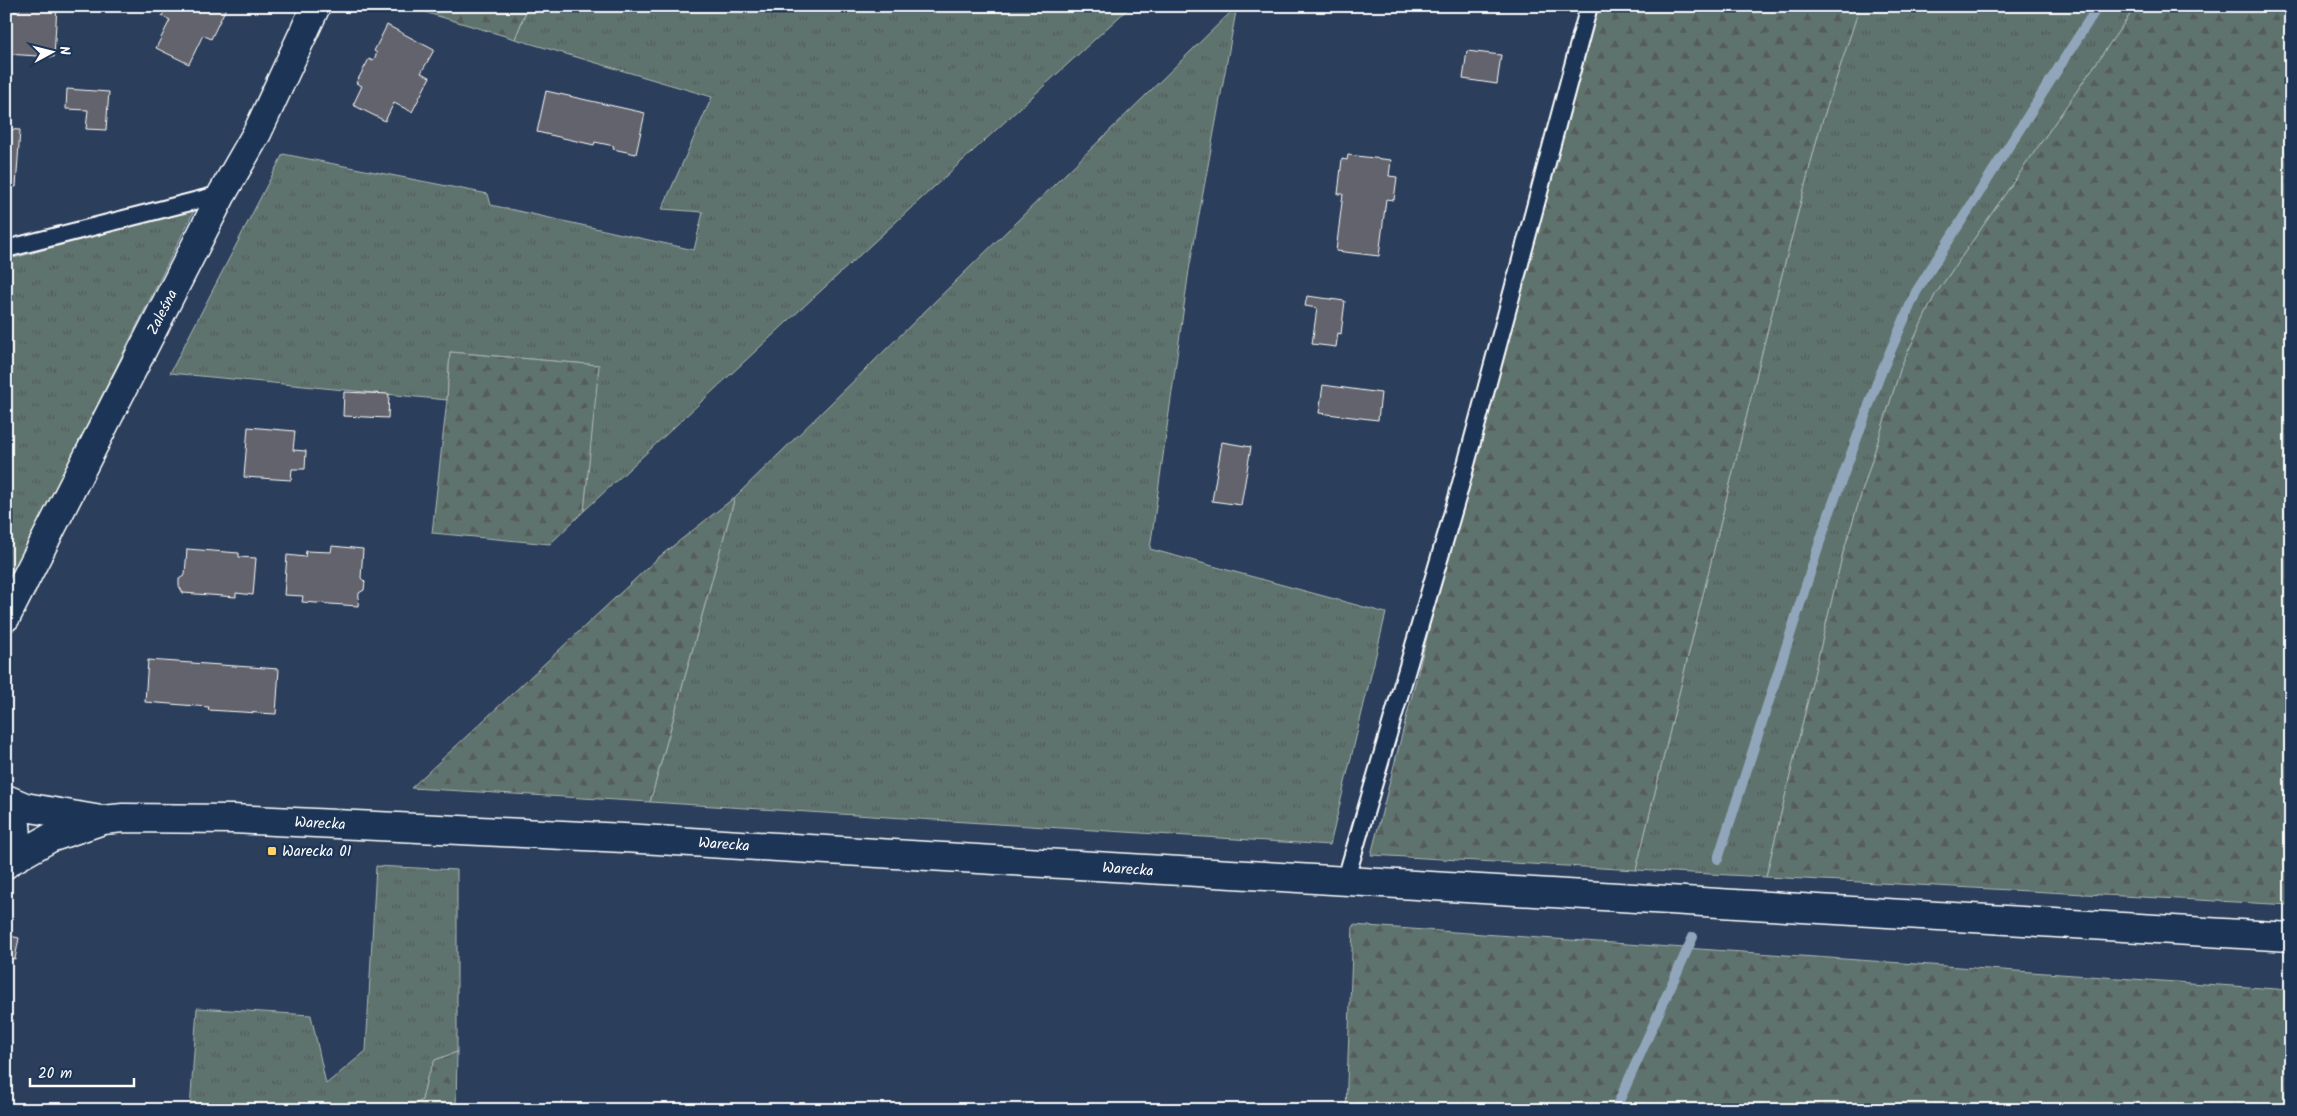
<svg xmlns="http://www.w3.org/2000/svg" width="2297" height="1116" font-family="Kalam,sans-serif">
<defs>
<pattern id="grass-tufts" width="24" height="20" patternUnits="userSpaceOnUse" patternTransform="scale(1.25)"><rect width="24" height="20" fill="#5f736e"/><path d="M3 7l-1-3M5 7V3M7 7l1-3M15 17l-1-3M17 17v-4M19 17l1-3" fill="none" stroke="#545c5a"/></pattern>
<pattern id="forest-firs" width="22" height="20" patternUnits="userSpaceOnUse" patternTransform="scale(1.25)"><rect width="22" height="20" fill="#5f736e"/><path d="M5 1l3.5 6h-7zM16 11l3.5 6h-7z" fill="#545c5a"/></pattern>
</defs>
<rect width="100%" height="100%" fill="#2b3e5b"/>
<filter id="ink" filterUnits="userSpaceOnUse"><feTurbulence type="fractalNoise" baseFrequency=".02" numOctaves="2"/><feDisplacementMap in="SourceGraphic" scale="10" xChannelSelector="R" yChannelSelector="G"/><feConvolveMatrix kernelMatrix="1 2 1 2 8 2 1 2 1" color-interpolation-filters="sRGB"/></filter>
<g filter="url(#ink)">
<!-- grass -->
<path fill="url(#grass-tufts)" stroke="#afb9b6" d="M528 6H1131L788 321 584 511 598 365 450 352 447 400 170 373 283 154 488 194 491 205 694 250 703 212 662 209 712 97 515 39Z
M1237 6 1189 270 1150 549 1386 613 1330 845 650 802 735 497Z
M1860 6H2136L1935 295 1902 364 1843 553 1766 877 1636 870 1764 344 1819 131Z
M195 209 6 588V260Z
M376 866 457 870V1052L435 1060 427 1078 422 1100 409 1109 190 1110 197 1008 311 1015 326 1084 366 1051Z"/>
<!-- forest -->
<path fill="url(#forest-firs)" stroke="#afb9b6" d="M404 6H528L515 39Z
M1599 6H1860L1819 131 1764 344 1636 870 1371 855 1430 625Z
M2136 6H2291V905L1766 877 1843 553 1902 364 1935 295Z
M450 352 599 365 584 511 550 544 432 533 447 400Z
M735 497 650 802 411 788 659 557Z
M1353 925 2291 990V1110H1346Z
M457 1052 456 1110H375L409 1109 422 1100 427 1078 435 1060Z"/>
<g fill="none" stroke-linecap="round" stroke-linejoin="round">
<!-- stream -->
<path stroke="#91a6bb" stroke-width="10" d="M1718 859 1828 517 1880 375 1916 292 2098 6
M1615 1110 1693 937"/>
</g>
<!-- building -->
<path fill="#62646c" stroke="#fff" d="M20 6H57L54 57 6 54V11L19 12Z
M167 6H227L211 39 203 35 189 64 156 48 170 20 162 16Z
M387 25 434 50 421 73 430 77 412 112 394 103 385 121 353 105 362 86 356 83 369 59 373 61 377 53 374 51Z
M1467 51 1501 55 1497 84 1463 79Z
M67 89 109 92 106 130 86 129 88 110 66 109Z
M546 91 645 113 636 154 613 149 614 146 595 142 594 145 537 132Z
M6 129 20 130 16 187 6 186Z
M1348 155 1391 160 1389 176 1397 177 1394 200 1386 199 1379 256 1336 251 1343 194H1338L1342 159 1347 160Z
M1307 296 1345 301 1341 334 1338 333 1336 347 1312 344 1317 308 1305 306Z
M1323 385 1381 393 1378 420 1319 413Z
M344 392 389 394 388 418 343 416Z
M248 427 295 431 293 450 306 451 305 469H292L291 480 244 477Z
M1222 442 1251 447 1241 505 1212 501Z
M332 546 363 549 361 578 365 582 364 590 359 593 358 606 302 602 303 596 284 595 287 555 305 557 306 551 331 552Z
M187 549 239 553V557L256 558 253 595 236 593V597L183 593 179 586V579L185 575Z
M148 660 279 669 276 714 208 710 209 707 145 702Z
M6 935 19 938 15 959 6 957Z"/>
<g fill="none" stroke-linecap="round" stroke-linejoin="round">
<!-- lane casing -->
<g stroke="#fff" stroke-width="20">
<path id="lane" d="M6 249 222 194
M1345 882 1457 498 1589 6"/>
</g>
<!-- street casing -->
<g stroke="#fff" stroke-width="31">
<path id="street" d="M6 617 222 194 257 133 316 6"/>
</g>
<!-- secondary casing -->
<g stroke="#fff" stroke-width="31">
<path id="secondary" d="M6 799 25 807 101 820
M6 799C19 821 21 843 6 864
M8 862 50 838 103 820 123 818 233 819 624 838 2291 937"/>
</g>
<!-- lane -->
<use href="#lane" stroke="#1d3557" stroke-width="16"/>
<!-- street -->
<use href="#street" stroke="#1d3557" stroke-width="28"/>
<!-- secondary -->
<use href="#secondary" stroke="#1d3557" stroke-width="28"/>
</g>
</g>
<!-- markers -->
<rect fill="#ffd166" stroke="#1d3557" stroke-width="2" x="267" y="846" width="10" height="10" rx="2.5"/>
<g text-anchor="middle" stroke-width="4.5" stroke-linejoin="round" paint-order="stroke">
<!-- street labels -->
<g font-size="15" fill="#fff" stroke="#1d3557">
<text transform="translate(162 312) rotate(-63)" y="5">Zaleśna</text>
<text transform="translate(320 823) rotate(3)" y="5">Warecka</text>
<text transform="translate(724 844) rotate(4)" y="5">Warecka</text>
<text transform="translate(1128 869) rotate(4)" y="5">Warecka</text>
</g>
<!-- poi labels -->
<g font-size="15" fill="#fff" stroke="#1d3557" text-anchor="start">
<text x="282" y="856">Warecka 01</text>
</g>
</g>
<!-- margin -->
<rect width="2297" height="1116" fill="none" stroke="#1d3557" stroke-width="25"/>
<rect x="12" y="12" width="2272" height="1091" fill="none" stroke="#fff" stroke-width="2" filter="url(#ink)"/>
<!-- north arrow -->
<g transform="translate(52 52) rotate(83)" stroke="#1d3557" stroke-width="4" paint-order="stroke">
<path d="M0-4L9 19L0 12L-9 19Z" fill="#ffffff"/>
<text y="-8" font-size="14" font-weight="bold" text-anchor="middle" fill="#ffffff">N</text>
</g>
<!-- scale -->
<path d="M30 1078v8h104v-8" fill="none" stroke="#ffffff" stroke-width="2.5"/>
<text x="38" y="1078" font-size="15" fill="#ffffff" stroke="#1d3557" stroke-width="4" paint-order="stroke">20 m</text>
</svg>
